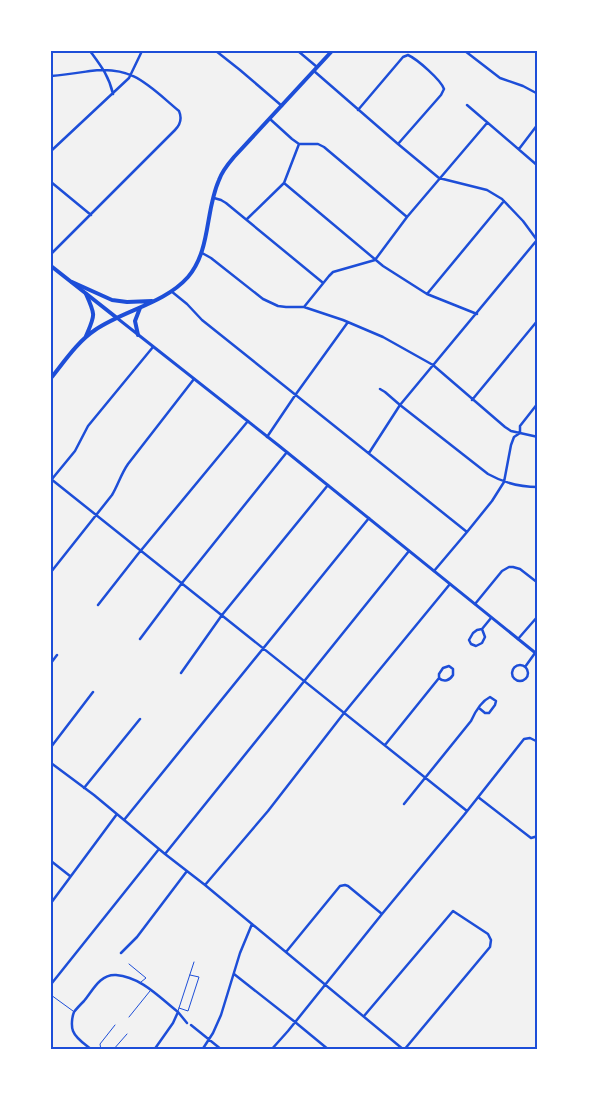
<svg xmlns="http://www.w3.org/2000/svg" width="589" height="1101" font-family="Karla,sans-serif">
<rect width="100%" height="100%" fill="#f2f2f2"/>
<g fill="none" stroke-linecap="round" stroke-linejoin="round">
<!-- service -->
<path stroke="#1d4ed8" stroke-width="1" d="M129 964 146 978 141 982
M51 995 73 1011
M179 1008 188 1011 199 977 190 975
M178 1011 194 962
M129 1017 150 991
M101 1050 100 1044 115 1025
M113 1050 127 1034"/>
<!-- minor -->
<path stroke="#1d4ed8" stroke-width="2.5" d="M90 51C101 66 109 76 113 94
M216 51 240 70 282 106
M298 51 317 67
M465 51 500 78 523 86 538 94
M314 71 398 144 439 178 487 190 502 199 523 221 537 240
M51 76C65 75 77 73 90 71 133 65 149 86 179 111 182 118 180 125 175 130L51 254
M467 105 538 166
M358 110 403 57 408 55C417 59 441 80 444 89L441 95 398 144
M270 119 292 139 299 144
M299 144H318L324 147 407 217
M519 149 538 124
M51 151 129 78 142 51
M51 182 91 215
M284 183 383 266 427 294 477 314
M214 198 221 200 226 203 322 282
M247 219 284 183 299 144
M202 253 211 258 263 299 278 306 286 307H304L343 320 383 337 433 365 505 427 511 431 538 437
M171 291 187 304 202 320 467 532
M427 294 504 201
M304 307 329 276 333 272 375 260 407 217 487 123
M380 389 385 392 400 405 488 474C504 483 520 487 538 487
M472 400 538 320
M267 437 296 394 348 322
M369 453 400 405 537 240
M51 479 467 811
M52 479 75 451 88 426 153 347
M434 571 467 532 492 501 504 482 511 445 514 437 520 433V426L538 403
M51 572 112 495C118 485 121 474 128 464L194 379
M475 604 502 571 509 567H513L520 569 538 583
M98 605 138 554 248 421
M482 629 485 637 482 643 476 646 471 644 469 640 473 633 477 630 482 629 491 618
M140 639 182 583 287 452
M518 639 538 616
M51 663 57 655
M512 673a8 8 0 1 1 16 0a8 8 0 1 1-16 0Z
M525 667 535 653
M181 673 222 615 328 485
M385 745 439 678V674L443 668 449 666 453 669V675C450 680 444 683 439 678
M51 747 93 692
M51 763 94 795 165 854 205 885 404 1050
M84 788 140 719
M478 797 531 838 538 836
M404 804 471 721C475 712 482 701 490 697L496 701 495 705 489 713H485L479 708
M124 820 369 518
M165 854 409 551
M51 861 70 876
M205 885 268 811 344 713 450 584
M51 903 117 814
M286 952 340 886 345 885 348 886 382 914
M121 953 137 937 187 871
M234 974 295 1022 329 1050
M51 982 52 983 159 849
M178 1012 187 1023
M364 1016 453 911 488 934 491 940 490 947 404 1050
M191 1025 222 1050
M92 1050C86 1045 76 1039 73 1031 71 1026 72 1017 74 1012 77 1008 81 1004 84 1001 93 990 100 974 116 975 141 977 159 997 178 1012L173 1023 154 1050
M202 1050 213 1033 221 1015 240 953 252 924
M271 1050 288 1031 382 914 464 815 524 739 530 738 538 742"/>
<!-- tertiary -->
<path stroke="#1d4ed8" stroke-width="3" d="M117 318 278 445 538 655"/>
<!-- secondary -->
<path stroke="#1d4ed8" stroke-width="4" d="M51 266 117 318"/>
<!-- primary -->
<path stroke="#1d4ed8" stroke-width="4" d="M72 282 112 300 127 302 152 301
M138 335 135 321 140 308
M86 336C95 315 96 316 86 294
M51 378C64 362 77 342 95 330 124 310 164 304 188 277 211 250 205 211 219 180 222 171 228 164 234 157L332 51"/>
</g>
<!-- border -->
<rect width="589" height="1101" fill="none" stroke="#ffffff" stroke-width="105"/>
<rect x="52" y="52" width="484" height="996" fill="none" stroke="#1d4ed8" stroke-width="2"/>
</svg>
